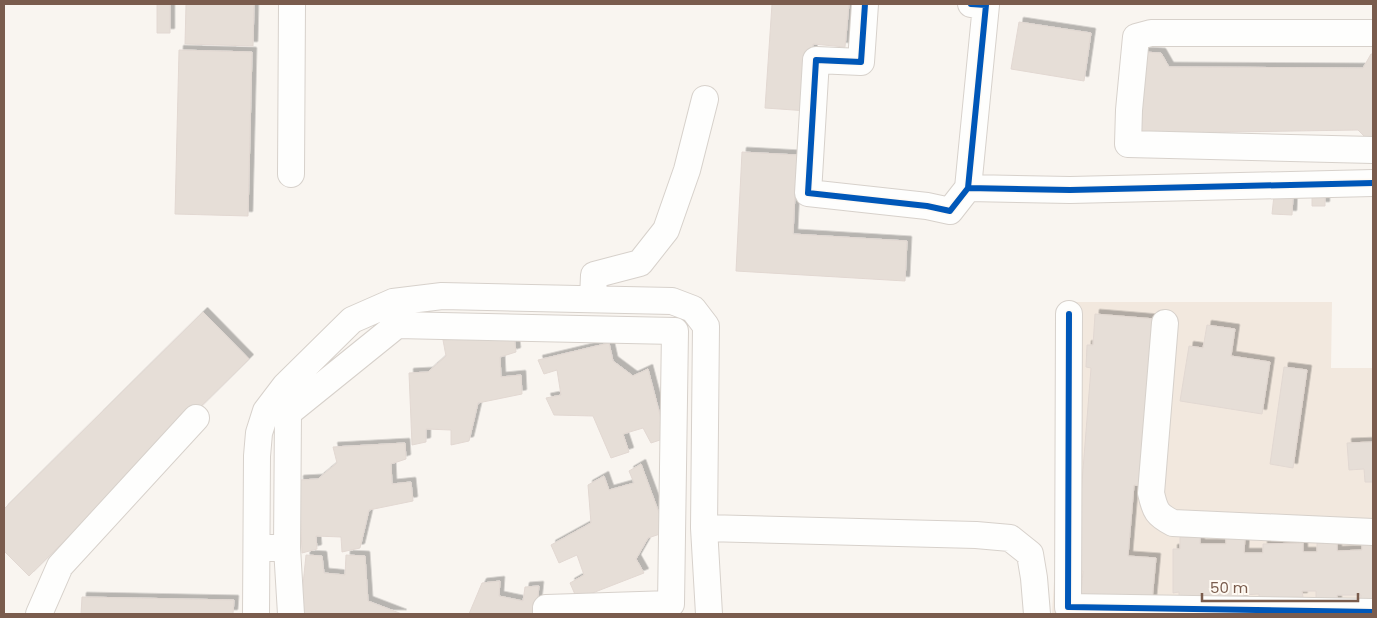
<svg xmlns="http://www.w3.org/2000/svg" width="1377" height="618" font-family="Poppins,sans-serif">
<defs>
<filter id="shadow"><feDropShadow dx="4.5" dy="-4.5" stdDeviation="0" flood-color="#0004"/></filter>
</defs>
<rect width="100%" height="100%" fill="#f9f5f0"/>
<!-- residential -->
<path fill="#f2e8de" d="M1071 302H1332L1331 368H1373V614H1052Z"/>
<!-- building -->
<path fill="#e6ded7" stroke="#e2d8d2" filter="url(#shadow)" d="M157 4H170V33H157Z
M186 4H254L253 46 185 44Z
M772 4H849L845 47 813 44 808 111 765 108Z
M1019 22 1091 33 1084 81 1011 69Z
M179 50 252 52 248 216 175 214Z
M1143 52 1161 53 1169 67 1363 68 1371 54H1373V141H1369L1358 130 1167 133 1140 139Z
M742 152 797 155 793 234 907 241 905 281 736 271Z
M1312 194H1325V206H1312Z
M1274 195 1293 196 1292 215 1272 214Z
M203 312 249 359 29 576 4 551V509Z
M1095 314 1155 319 1142 486 1134 485 1128 556 1156 558 1152 600 1081 594 1083 571H1075L1091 368 1086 367 1087 345H1093Z
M1207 325 1235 329 1231 356 1270 362 1262 414 1180 401 1189 346 1203 348Z
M514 336 516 352 500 357 501 377 521 375 522 394 478 403 469 441 451 445V430L426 429V442L412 445 409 373 428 372 446 356 443 340Z
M609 343 613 361 633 376 648 369 666 438 651 443 643 428 623 434 629 452 611 458 593 416 554 415 546 398 561 395 557 370 544 374 538 360Z
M1284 367 1307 370 1293 468 1270 464Z
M1373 442V482H1365L1364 469 1349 470 1347 443Z
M405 443 406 459 391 464 392 484 411 482 413 501 369 510 360 548 342 552 341 537 316 536 317 549 302 553 299 480 318 479 337 463 333 447Z
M641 464 666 532 648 538 636 559 644 573 577 599 570 583 584 575 577 555 559 563 551 545 591 523 588 485 604 476 609 490 634 483 629 471Z
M1180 537H1200V544H1226V537H1245L1244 553H1263V544L1303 543V552H1317V543L1337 542V551L1362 550V541H1373V603H1360L1361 595H1337V602H1316V591H1302L1303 597 1259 598V594L1243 595V605H1225V595H1201V605H1179V592L1173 593V549H1180Z
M306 555 322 556 324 573 345 575 346 555 365 556 368 601 402 614H300Z
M500 581 499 596 523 601 525 587 539 586 536 614H469L482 583Z
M82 597 234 600 233 614H81Z"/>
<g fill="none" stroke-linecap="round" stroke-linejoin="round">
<!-- minor casing -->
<g stroke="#d7d1cb" stroke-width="28">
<path id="minor" d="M865 4 861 62 816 60 808 193 927 206 950 211 968 188
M971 4 986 5 968 188 1070 190 1373 183
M1373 33H1151L1136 37 1129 110 1128 144 1373 150
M291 174 292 4
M593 299 594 275 640 263 666 230 687 170 705 99
M1069 314 1068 607 1373 612
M1165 323 1151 493C1155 511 1157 515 1173 523L1373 532
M704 528 709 614
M270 548H287L291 614
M287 548 288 413 397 325 675 331 671 604 546 608V614
M39 614 60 566 196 418
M256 614 257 456 259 433 266 411 285 386 352 320 393 302 442 296 672 301 693 309 706 326 704 528 976 535 1010 538 1030 554 1034 578 1037 614"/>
</g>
<!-- minor -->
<use href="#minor" stroke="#fefefd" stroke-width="26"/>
<!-- cycleway casing -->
<g stroke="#fffaf3" stroke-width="9">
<path id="cycleway" d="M865 4 861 62 816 60 808 193 927 206 950 211 968 188
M971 4 986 5 968 188 1070 190 1373 183
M1069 314 1068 607 1373 612"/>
</g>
<!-- cycleway -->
<use href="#cycleway" stroke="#0057b8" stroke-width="6"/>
</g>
<!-- border -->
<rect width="1377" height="618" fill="none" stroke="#7a5c4d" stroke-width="10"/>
<!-- scale -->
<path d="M1202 593v8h156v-8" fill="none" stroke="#7a5c4d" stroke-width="2.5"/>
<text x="1210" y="593" font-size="15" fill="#7a5c4d" stroke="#fffaf3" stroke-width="4" paint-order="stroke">50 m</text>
</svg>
